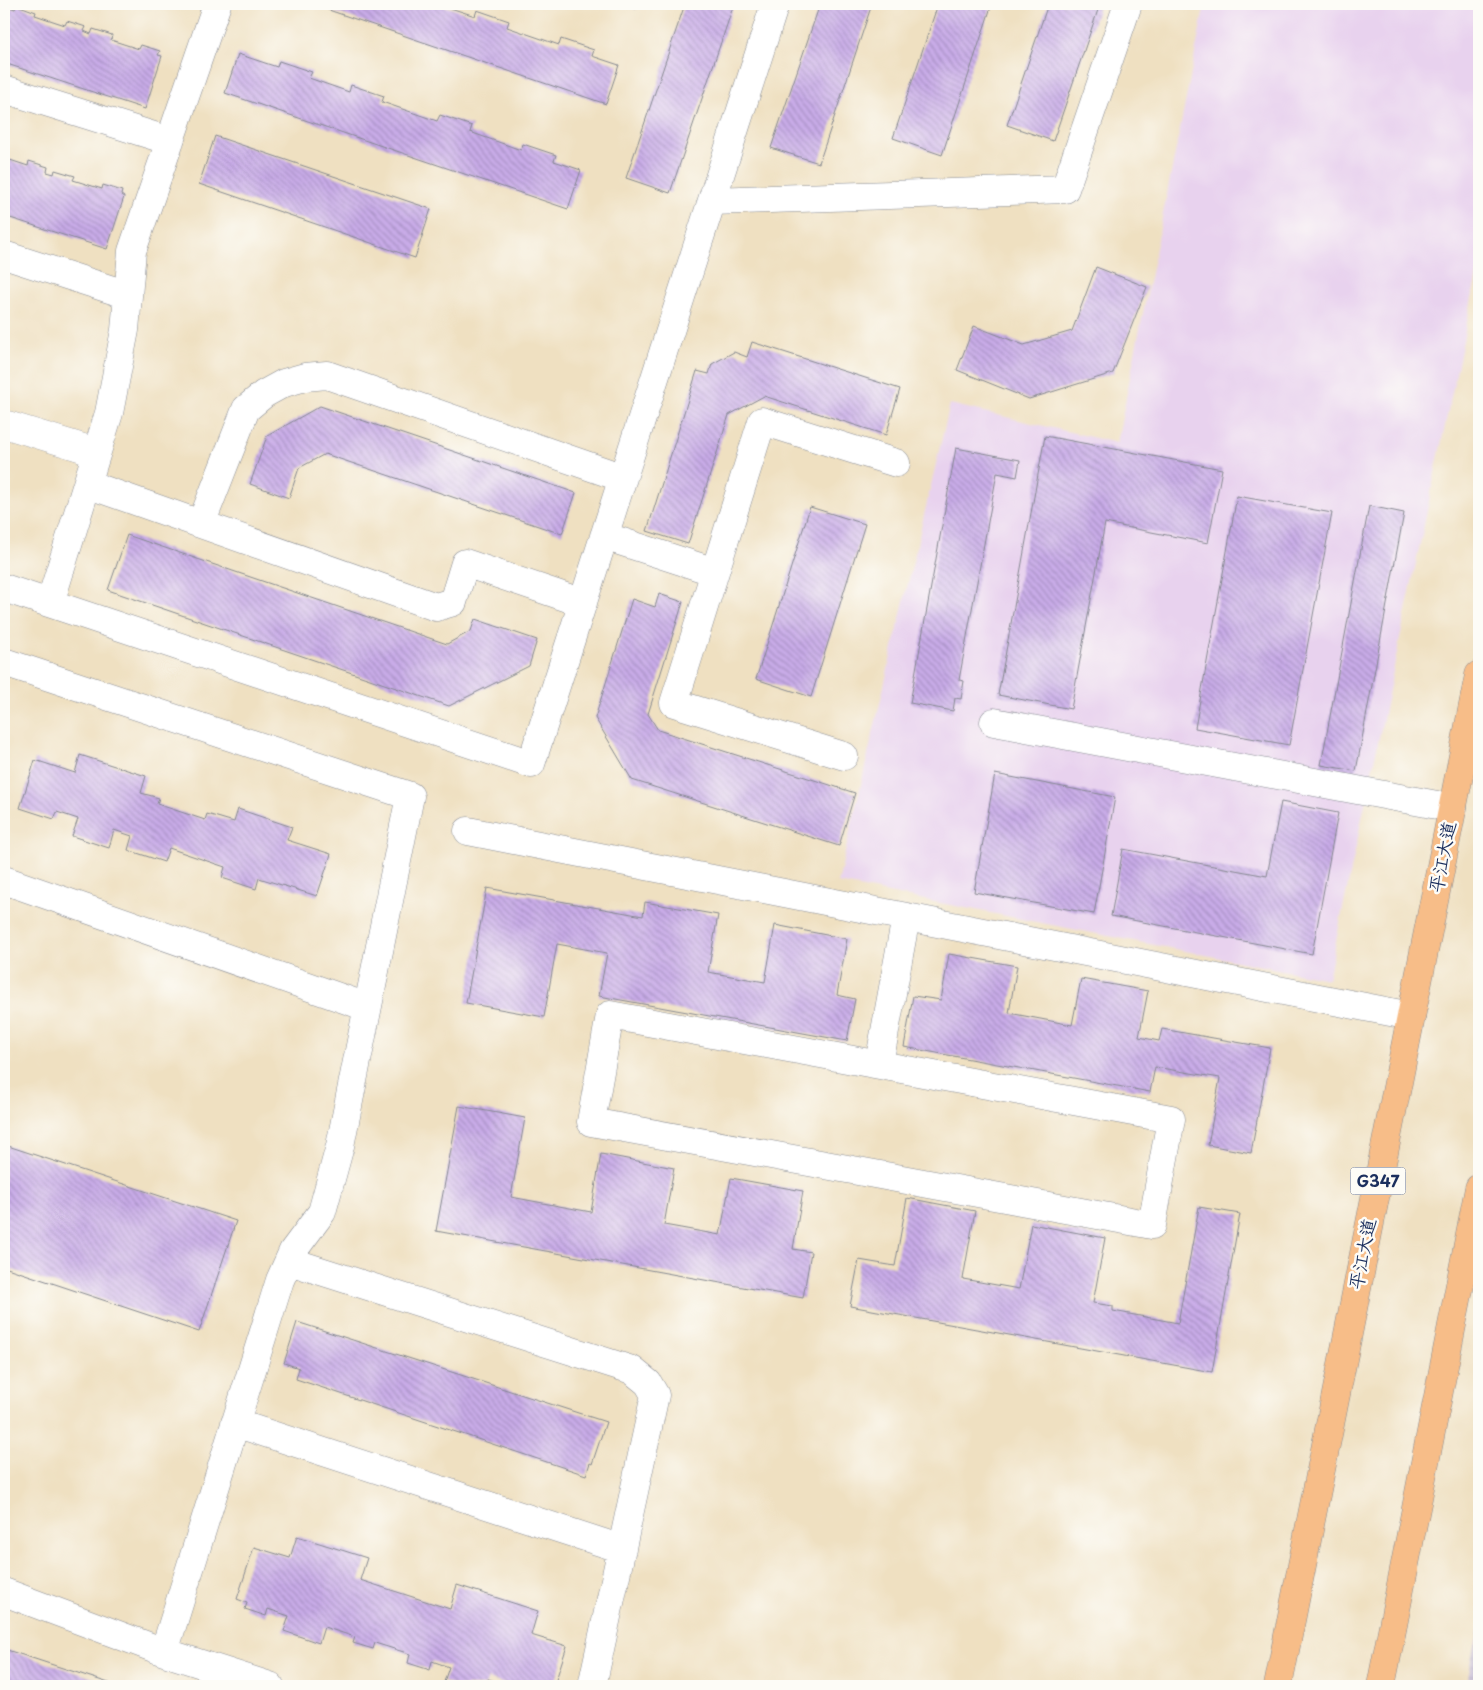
<svg xmlns="http://www.w3.org/2000/svg" width="1483" height="1690" font-family="'Playpen Sans','LXGW WenKai TC',sans-serif">
<defs>
<pattern id="industrial-grid" width="8" height="8" patternUnits="userSpaceOnUse" patternTransform="scale(1.25)"><rect width="8" height="8" fill="#c9bfd7"/><path d="M0 4h8M4 0v8" fill="none" stroke="#aca4bb"/></pattern>
<pattern id="building-back-hatch" width="6" height="6" patternUnits="userSpaceOnUse" patternTransform="scale(1.25)"><rect width="6" height="6" fill="#c9ace8"/><path d="M-1 5l2 2M0 0l6 6M5-1l2 2" fill="none" stroke="#a28cbf"/></pattern>
</defs>
<rect width="100%" height="100%" fill="#fdfcf7"/>
<filter id="ink" filterUnits="userSpaceOnUse"><feTurbulence type="fractalNoise" baseFrequency=".02" numOctaves="2"/><feDisplacementMap in="SourceGraphic" scale="10" xChannelSelector="R" yChannelSelector="G"/><feConvolveMatrix kernelMatrix="1 2 1 2 8 2 1 2 1" color-interpolation-filters="sRGB"/></filter>
<filter id="wash" filterUnits="userSpaceOnUse"><feTurbulence type="fractalNoise" baseFrequency=".0096" numOctaves="4" result="noise"/><feDisplacementMap in="SourceGraphic" scale="20" xChannelSelector="R" yChannelSelector="G"/><feGaussianBlur stdDeviation="1.12" result="paint"/><feColorMatrix in="noise" values="0 0 0 0 0 0 0 0 0 0 0 0 0 0 0 0 0 1.4 0 .05"/><feComposite in="paint" operator="in"/></filter>
<g filter="url(#wash)">
<rect width="100%" height="100%" fill="#efe0c1"/>
<!-- built -->
<path fill="#e8d2ee" d="M1205 4H1479V265L1328 979 838 883 950 404 1117 443Z"/>
<!-- industrial -->
<path fill="url(#industrial-grid)" d="M1479 1628V1686H1466Z"/>
<g id="blocks">
<!-- building -->
<path fill="url(#building-back-hatch)" d="M4 4H10L9 7 15 9 17 5 36 12 35 15 65 25 67 21 86 27 84 31 91 34 93 29 112 35 111 40 139 49 141 45 160 51 158 55 162 56 145 109 4 63Z
M311 4H438L475 16 477 10 509 21 507 27 559 45 561 39 594 50 592 56 619 65 606 104Z
M622 4H638L636 9Z
M685 4H734L670 193 626 178Z
M820 4H872L819 163 771 148Z
M938 4H992L942 155 893 138Z
M1048 4H1100L1053 141 1007 125Z
M238 54 277 67 279 61 312 72 309 78 349 92 351 85 384 96 382 102 437 121 440 115 472 126 470 132 521 150 523 144 556 155 554 161 581 170 568 209 225 93Z
M215 136 431 209 415 258 199 184Z
M4 158 28 166 29 161 48 167 47 172 54 174 55 170 75 176 73 180 102 189 103 185 122 191 121 195 124 197 107 249 4 216Z
M1096 267 1147 287 1113 373 1029 399 957 370 974 326 1024 345 1072 331Z
M752 342 900 389 886 435 764 396 729 415 688 544 647 531 697 371 709 374 712 364 734 352 747 357Z
M320 406 576 493 562 534 325 454 299 468 289 498 250 484 267 436Z
M1045 436 1222 469 1208 543 1105 523 1071 709 998 695Z
M956 448 1020 460 1017 477 997 473 959 680 964 681 961 699 955 698 953 711 910 703Z
M1237 496 1332 513 1289 745 1195 728Z
M1369 506 1404 513 1356 771 1321 765Z
M810 507 865 524 811 697 756 679Z
M127 535 447 644 471 631 475 619 537 640 529 666 449 706 108 590Z
M659 594 683 602 648 714 658 730 855 793 839 846 632 780 595 718 632 599 655 607Z
M80 755 146 776 141 793 159 798 157 804 205 820 207 814 234 822 238 809 292 827 287 840 331 854 317 896 259 878 256 889 222 878 225 867 169 848 164 862 128 850 132 836 114 830 109 848 72 836 78 819 57 812 54 819 20 808 35 760 75 773Z
M995 774 1115 797 1094 914 974 892Z
M1281 802 1338 813 1312 954 1111 916 1123 849 1267 876Z
M487 888 643 916 645 902 718 915 708 972 765 982 775 925 847 939 837 995 855 999 847 1041 599 996 607 953 557 944 544 1017 466 1003Z
M949 954 1017 966 1009 1013 1072 1025 1081 979 1148 991 1139 1037 1159 1041 1162 1029 1270 1048 1251 1153 1208 1145 1220 1078 1155 1067 1150 1092 904 1047 913 996 941 1000Z
M459 1106 525 1118 511 1197 591 1212 601 1154 674 1168 664 1225 720 1235 731 1178 803 1191 793 1249 811 1252 803 1298 436 1231Z
M5 1145 236 1221 199 1332 4 1267V1150Z
M907 1198 975 1211 963 1279 1019 1289 1031 1224 1105 1238 1093 1303 1113 1306V1311L1178 1323 1199 1207 1240 1214 1212 1372 850 1306 859 1260 895 1266Z
M297 1322 606 1422 592 1464 590 1463 586 1475 296 1379 299 1368 284 1363Z
M297 1536 367 1558 360 1580 450 1609 457 1585 538 1611 531 1635 567 1646 554 1686H511L488 1679 485 1686H459L444 1682 449 1667 432 1661 430 1670 408 1663 410 1654 375 1643 373 1649 353 1643 355 1637 324 1627 319 1643 284 1631 289 1616 268 1609 266 1616 245 1609 247 1603 237 1599 254 1547 290 1558Z
M4 1649 118 1686H4Z"/>
</g>
</g>
<g filter="url(#ink)">
<use href="#blocks" fill-opacity="0" stroke="#858890" stroke-width="1"/>
<g fill="none" stroke-linecap="round" stroke-linejoin="round">
<!-- minor casing -->
<g stroke="#858890" stroke-width="29">
<path id="minor" d="M4 89 170 141
M713 201 1065 189 1128 4
M4 255 128 295
M4 424 96 452
M87 484 436 607 453 602 465 563 583 603
M201 524 246 409 264 394 284 383 305 377 327 375 623 478
M604 536 715 572
M4 588 531 764 775 4
M50 603 109 413 125 330 132 251 217 4
M4 662 410 796 340 1146 322 1212 293 1251 280 1280 164 1652
M994 722 1453 808
M844 756 674 703 762 421 896 463
M468 831 1411 1016
M4 880 367 1007
M610 1015 1171 1119 1152 1225 591 1122Z
M879 1064 906 917
M289 1261 632 1370 648 1383 655 1395 592 1686
M235 1423 622 1549
M4 1592 164 1652 270 1686"/>
</g>
<!-- highway casing -->
<g stroke="#858890" stroke-width="29">
<path id="highway" d="M1278 1686 1479 675
M1381 1686 1479 1188"/>
</g>
<!-- minor -->
<use href="#minor" stroke="#fff" stroke-width="28"/>
<!-- highway -->
<use href="#highway" stroke="#f7bd88" stroke-width="28"/>
</g>
</g>
<g text-anchor="middle" stroke-width="5" stroke-linejoin="round" paint-order="stroke">
<!-- shield labels -->
<rect fill="#fdfcf7" stroke="#5f6c8c" stroke-width="1" x="1350.5" y="1167.5" width="55" height="27" rx="4"/>
<g font-size="16" font-weight="bold" fill="#1b2f5e">
<text x="1378" y="1187">G347</text>
</g>
<!-- street labels -->
<g font-size="18" fill="#1b2f5e" stroke="#fdfcf7">
<text transform="translate(1443 857) rotate(-79)" y="6">平江大道</text>
<text transform="translate(1363 1254) rotate(-79)" y="6">平江大道</text>
</g>
</g>
<!-- margin -->
<rect width="1483" height="1690" fill="none" stroke="#fdfcf7" stroke-width="20"/>
</svg>
